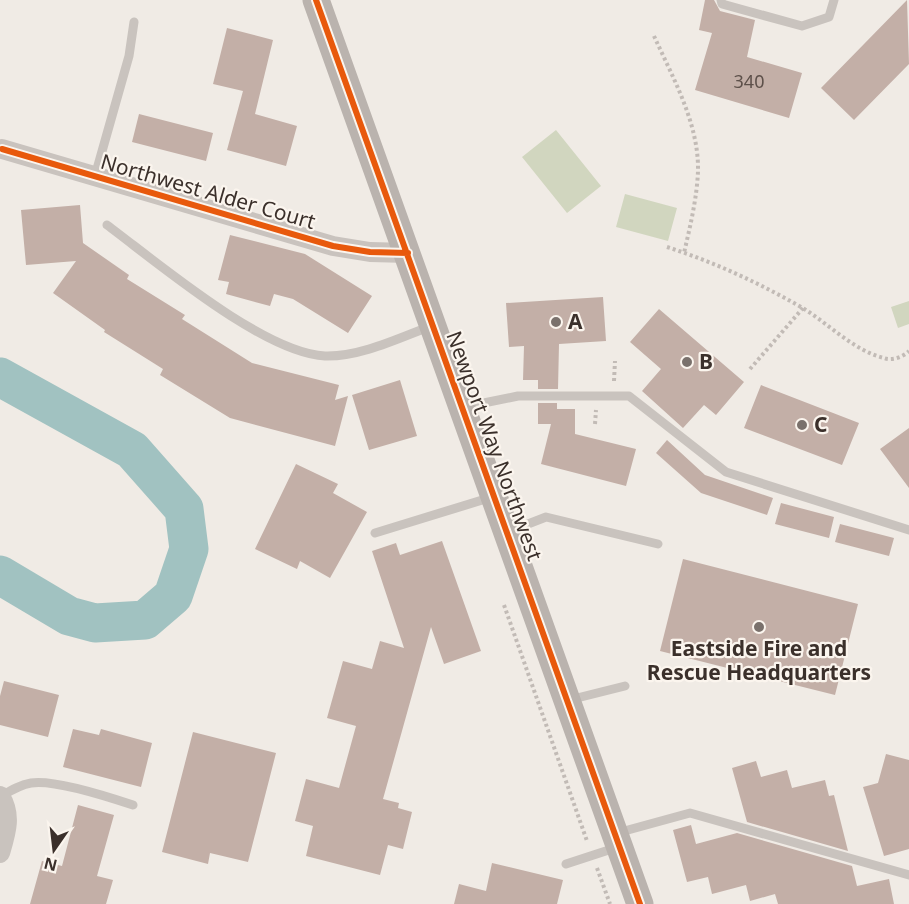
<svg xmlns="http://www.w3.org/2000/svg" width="909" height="904" font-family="'Noto Sans',sans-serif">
<rect width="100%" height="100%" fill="#f0ebe5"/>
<!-- green -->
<path fill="#d1d6bf" d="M556 130 601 186 567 213 522 157Z
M625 194 677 208 668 241 616 227Z
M909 301V324L898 328 891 307Z"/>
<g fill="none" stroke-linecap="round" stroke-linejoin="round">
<!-- river -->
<path stroke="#a1c2c1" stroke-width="39" d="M0 377 132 450 184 509 189 549 173 596 145 620 95 623 69 616 0 575"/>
</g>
<!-- building -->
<path fill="#c3afa7" d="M705 0H714L720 11 755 20 747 57 802 73 789 118 695 90 712 33 699 30Z
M907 0 909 64 854 120 821 88Z
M227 28 273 40 255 114 297 126 286 166 227 150 243 91 213 84Z
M139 114 213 133 206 161 132 142Z
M80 205 83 243 129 275 127 279 185 315 182 319 252 363 339 385 335 400 348 396 335 446 230 418 160 375 163 369 104 332 105 330 53 293 76 261 26 265 21 210Z
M230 235 305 254 372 296 348 333 293 299 274 294 270 306 226 294 229 282 218 280Z
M603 297 606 341 559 344 558 389H538V380H523L524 346 509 347 506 303Z
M659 309 744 382 716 415 704 405 683 428 642 391 661 369 630 342Z
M400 380 417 436 369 450 352 395Z
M761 385 859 423 842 465 744 428Z
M538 403H557V409H575V434L636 449 626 486 541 464 551 424H538Z
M909 428V488L880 449Z
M667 440 705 475 773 498 767 515 701 493 656 453Z
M296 464 338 484 333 493 367 512 330 578 300 561 297 569 255 549Z
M781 503 834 517 829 538 775 524Z
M840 524 894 538 889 556 835 542Z
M442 541 481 651 444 664 431 627 383 799 399 803 398 808 412 812 403 849 388 845 380 875 306 856 313 826 295 821 306 779 339 788 356 726 327 718 343 661 372 669 380 641 404 648 372 551 396 543 400 555Z
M683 559 858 604 835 695 660 651Z
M4 681 59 695 48 737 0 725V696Z
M73 729 99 735 101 729 152 743 141 787 63 767Z
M193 732 276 753 248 862 210 853 208 864 162 852Z
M886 754 909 760V849L884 856 863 787 878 783Z
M756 761 761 777 787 770 792 788 825 780 829 796 834 795 848 851 747 822 732 768Z
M78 805 114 815 97 876 113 880 106 904H30L42 861 62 866Z
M691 825 696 844 737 833 852 866 857 886 889 879 894 904H778L775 894 750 901 746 885 712 894 708 877 687 882 673 830Z
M492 863 563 880 557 904H454L459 884 486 891Z"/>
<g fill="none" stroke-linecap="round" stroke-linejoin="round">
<!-- path -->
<path stroke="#c2bbb6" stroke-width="4" stroke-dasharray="3 3" stroke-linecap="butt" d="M654 36C673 78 699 124 698 171 697 198 690 227 684 253
M667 247C714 262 759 283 801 307 828 323 854 351 884 358 892 361 903 357 909 351
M750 369 803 308
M614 381 615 361
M595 424 596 410
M504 605 587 841
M597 868 610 904"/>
<!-- lane -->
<path stroke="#c9c3be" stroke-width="9" d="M721 0 722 4 802 26 829 17 834 0
M95 176 129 56 134 22
M107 225C158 263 264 353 325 356 360 357 399 338 431 326
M464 407 518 396H629L726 472 909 530
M510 531 546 517 658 544
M375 533 492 497
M569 700 625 686
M0 797C10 791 19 785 31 783 54 779 109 797 133 805
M617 833 690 813 909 875
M566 864 618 847"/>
<!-- street -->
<path stroke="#c9c3be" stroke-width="20" d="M2 149 333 246 370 252 408 253
M0 796C12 815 6 833 0 853"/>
<!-- secondary -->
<path stroke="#bab3ae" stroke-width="27" d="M316 0 640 904"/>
<!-- cycleway casing -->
<g stroke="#fbf5ee" stroke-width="10">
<path id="cycleway" d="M316 0 640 904
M2 149 333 246 370 252 408 253"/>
</g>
<!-- cycleway -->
<use href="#cycleway" stroke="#e8590c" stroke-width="6"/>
</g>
<!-- markers -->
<g fill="#7a716c" stroke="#fbf5ee" stroke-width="2">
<circle cx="556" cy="322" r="6"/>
<circle cx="687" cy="362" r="6"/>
<circle cx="802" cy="425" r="6"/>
<circle cx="759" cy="627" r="6"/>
</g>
<g text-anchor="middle" stroke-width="4.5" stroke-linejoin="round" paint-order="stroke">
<!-- number labels -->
<g font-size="18" fill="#5d504a">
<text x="749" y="88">340</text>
</g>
<!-- street labels -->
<g font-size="21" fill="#3b302b" stroke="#fbf5ee">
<text transform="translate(208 192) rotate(16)" y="7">Northwest Alder Court</text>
<text transform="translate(494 446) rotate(70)" y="7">Newport Way Northwest</text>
</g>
<!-- poi labels -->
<g font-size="21" font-weight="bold" fill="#3b302b" stroke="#fbf5ee" text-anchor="start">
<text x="568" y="329">A</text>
<text x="699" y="369">B</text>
<text x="814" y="432">C</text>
<text x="759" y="656" text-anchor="middle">Eastside Fire and<tspan x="759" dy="24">Rescue Headquarters</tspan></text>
</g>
</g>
<!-- north arrow -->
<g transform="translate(54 850) rotate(194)" stroke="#fbf5ee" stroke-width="4.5" paint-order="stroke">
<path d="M0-4.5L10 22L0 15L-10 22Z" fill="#3b302b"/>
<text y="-9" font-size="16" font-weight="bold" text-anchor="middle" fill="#3b302b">N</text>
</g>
</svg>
